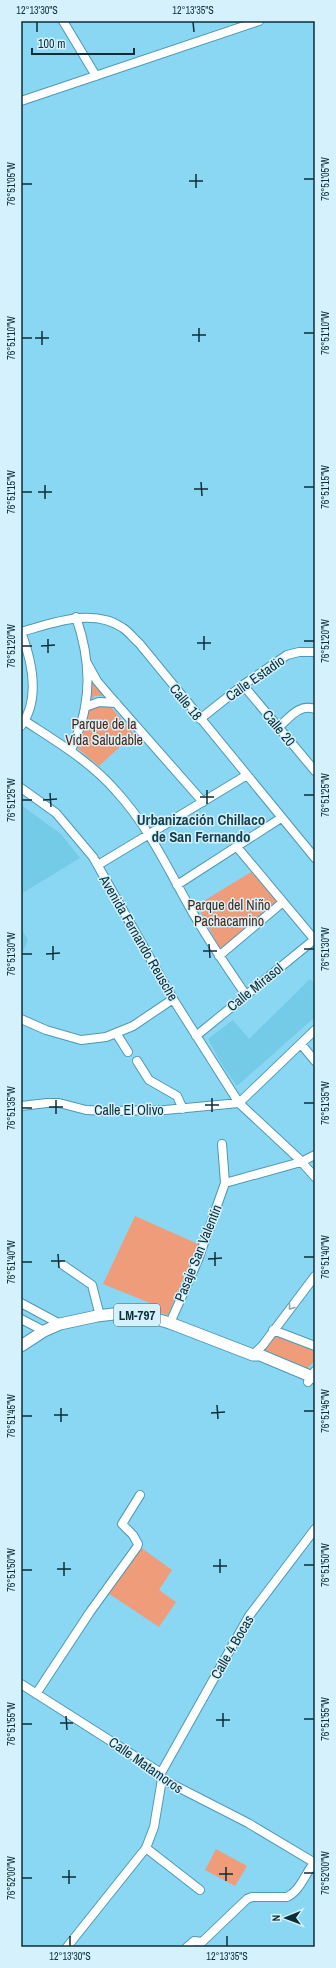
<svg xmlns="http://www.w3.org/2000/svg" width="336" height="1968" font-family="'Archivo Narrow',sans-serif">
<rect width="100%" height="100%" fill="#8ad7f3"/>
<!-- built -->
<path fill="#74cbe8" d="M21 805 61 834 80 858 21 894Z
M21 928 28 940 21 956Z
M310 979 315 984V1017L237 1086 222 1065 208 1039 233 1020 249 1039Z"/>
<!-- green -->
<path fill="#ef9c7a" d="M92 679 105 696H95L89 700Z
M92 706H110L134 734 99 766 77 748 87 713Z
M251 872 276 900V904L223 948 219 947 197 905Z
M135 1216 198 1244 168 1315 150 1309V1303L103 1284Z
M275 1331 315 1346V1360L307 1369 261 1353Z
M140 1547 172 1570 159 1590 176 1602 159 1627 108 1593Z
M216 1849 247 1866 235 1886 205 1870Z"/>
<g fill="none" stroke-linecap="round" stroke-linejoin="round">
<!-- minor casing -->
<g stroke="#4d99b3" stroke-width="10">
<path id="minor" d="M63 21 96 76
M21 101 259 21
M21 632C53 623 93 607 123 628 129 632 134 639 139 643L315 858
M21 632C32 661 41 699 21 726
M87 663 97 681 108 694 203 802
M243 685 315 771
M85 707 99 702 116 703
M200 719 243 685 287 655 299 652H315
M25 721C57 742 91 762 116 791 148 826 166 865 189 906 206 937 226 966 246 995
M279 727C289 718 300 703 315 709
M71 751C76 737 83 722 85 707 91 676 86 646 76 617
M21 788 56 813 93 857 173 999 239 1103 298 1158 315 1177
M237 847 314 939
M98 865 247 775
M177 885 281 818
M219 956 283 902
M21 1019 46 1030 81 1040 106 1037 133 1026 173 999
M116 1033 128 1052
M196 1036 315 939
M301 1044 315 1061
M137 1061 149 1080 177 1096 183 1109
M239 1103 315 1030
M21 1106 47 1103H59L86 1110 109 1111 165 1110 239 1103
M225 1183 301 1162 315 1155
M63 1265 92 1285 100 1316
M21 1303 60 1324
M21 1319 44 1331
M170 1323 198 1260 225 1183 222 1144
M273 1330 315 1346
M253 1355 263 1345 315 1276
M308 1382 315 1371
M21 1684 161 1773 162 1779 154 1827 146 1848 67 1947
M36 1694 90 1612 137 1547 138 1544 133 1535 122 1524 140 1495
M161 1773 249 1616 315 1529
M162 1779 248 1823 315 1863
M146 1848 200 1890
M187 1947 194 1941 202 1942 247 1899 252 1897H287C300 1891 305 1874 314 1863"/>
</g>
<!-- major casing -->
<g stroke="#4d99b3" stroke-width="13">
<path id="major" d="M21 1346 44 1331 60 1324 97 1316 122 1313 142 1315 170 1323 253 1355H260L315 1378"/>
</g>
<!-- minor -->
<use href="#minor" stroke="#fff" stroke-width="8"/>
<!-- major -->
<use href="#major" stroke="#fff" stroke-width="11"/>
</g>
<!-- one-way arrows -->
<defs><path id="oneway-chevron" d="M-2-3.5L2.5 0L-2 3.5" fill="none" stroke-width="1.6" stroke-linecap="round" stroke-linejoin="round"/></defs>
<use stroke="#92a1a5" href="#oneway-chevron" transform="translate(291 1307) rotate(128)"/>
<!-- ticks -->
<path fill="none" stroke="#0c2e38" stroke-width="1.5" d="M37 22V32M193 22 194 32M196 174V188M304 179H314M189 181H203M22 184H32M199 328V342M42 331V345M304 333H314M192 335H206M22 338H32M35 338H49M201 482 202 496M45 485V499M304 487H314M194 489H208M22 492H32M38 492H52M204 636V650M48 639V653M304 641H314M197 643H211M22 646H32M41 646 55 645M207 790V804M50 793 51 807M304 795H314M200 797H214M22 800H32M43 800 57 799M209 944 210 958M53 946V960M304 949H314M203 951H217M22 954H32M46 954 60 953M212 1098V1112M56 1100V1114M304 1103H314M205 1105H219M49 1107H63M22 1108H32M215 1252V1266M58 1254 59 1268M304 1257H314M208 1259 222 1258M51 1261H65M22 1262H32M217 1405 218 1419M61 1408V1422M304 1411H314M211 1413 225 1412M54 1415H68M22 1416H32M220 1559V1573M64 1562V1576M304 1565H314M213 1566H227M57 1569H71M22 1570H32M223 1713V1727M66 1716 67 1730M304 1719H314M216 1720H230M60 1723H73M22 1724H32M226 1867V1881M69 1870V1884M304 1873H314M219 1874H233M62 1877H76M22 1878H32M70 1936V1946M227 1936V1946"/>
<g text-anchor="middle" stroke-width="3" stroke-linejoin="round" paint-order="stroke">
<!-- shield labels -->
<rect fill="#d4f1fc" stroke="#486873" stroke-width="1" x="114" y="1304" width="46" height="22" rx="3"/>
<g font-size="13" font-weight="bold" fill="#0c2e38">
<text x="137" y="1320">LM-797</text>
</g>
<!-- street labels -->
<g font-size="14" fill="#0c2e38" stroke="#d4f1fc">
<text transform="translate(255 678) rotate(-35)" y="5">Calle Estadio</text>
<text transform="translate(186 702) rotate(51)" y="5">Calle 18</text>
<text transform="translate(279 728) rotate(50)" y="5">Calle 20</text>
<text transform="translate(139 938) rotate(60)" y="5">Avenida Fernando Reusche</text>
<text transform="translate(255 987) rotate(-39)" y="5">Calle Mirasol</text>
<text x="129" y="1115">Calle El Olivo</text>
<text transform="translate(198 1253) rotate(-68)" y="5">Pasaje San Valentín</text>
<text transform="translate(232 1647) rotate(-60)" y="5">Calle 4 Bocas</text>
<text transform="translate(146 1765) rotate(35)" y="5">Calle Matamoros</text>
</g>
<!-- park labels -->
<g font-size="14" fill="#51230f" stroke="#d4f1fc">
<text x="104" y="729">Parque de la<tspan x="104" dy="16">Vida Saludable</tspan></text>
<text x="229" y="910">Parque del Niño<tspan x="229" dy="16">Pachacamino</tspan></text>
</g>
<!-- neighbourhood labels -->
<g font-size="15" font-weight="bold" fill="#163f4d" stroke="#d4f1fc">
<text x="201" y="825">Urbanización Chillaco<tspan x="201" dy="17">de San Fernando</tspan></text>
</g>
</g>
<!-- border -->
<rect width="336" height="1968" fill="none" stroke="#d4f1fc" stroke-width="44"/>
<!-- north arrow -->
<g transform="translate(286 1918) rotate(269)" stroke="#d4f1fc" stroke-width="3" paint-order="stroke">
<path d="M0-3L7 15L0 10L-7 15Z" fill="#0c2e38"/>
<text y="-6" font-size="11" font-weight="bold" text-anchor="middle" fill="#0c2e38">N</text>
</g>
<!-- scale -->
<path d="M32 48v6h102v-6" fill="none" stroke="#0c2e38" stroke-width="2"/>
<text x="38" y="48" font-size="12" fill="#0c2e38" stroke="#d4f1fc" stroke-width="3" paint-order="stroke">100 m</text>
<rect x="22" y="22" width="292" height="1924" fill="none" stroke="#0c2e38" stroke-width="1.5"/>
<g font-size="10" text-anchor="middle" fill="#0c2e38">
<text x="37" y="14">12°13'30"S</text>
<text x="193" y="14">12°13'35"S</text>
<text transform="translate(325 179) rotate(-90)" y="4">76°51'05"W</text>
<text transform="translate(11 184) rotate(-90)" y="4">76°51'05"W</text>
<text transform="translate(325 333) rotate(-90)" y="4">76°51'10"W</text>
<text transform="translate(11 338) rotate(-90)" y="4">76°51'10"W</text>
<text transform="translate(325 487) rotate(-90)" y="4">76°51'15"W</text>
<text transform="translate(11 492) rotate(-90)" y="4">76°51'15"W</text>
<text transform="translate(325 641) rotate(-90)" y="4">76°51'20"W</text>
<text transform="translate(11 646) rotate(-90)" y="4">76°51'20"W</text>
<text transform="translate(325 795) rotate(-90)" y="4">76°51'25"W</text>
<text transform="translate(11 800) rotate(-90)" y="4">76°51'25"W</text>
<text transform="translate(325 949) rotate(-90)" y="4">76°51'30"W</text>
<text transform="translate(11 954) rotate(-90)" y="4">76°51'30"W</text>
<text transform="translate(325 1103) rotate(-90)" y="4">76°51'35"W</text>
<text transform="translate(11 1108) rotate(-90)" y="4">76°51'35"W</text>
<text transform="translate(325 1257) rotate(-90)" y="4">76°51'40"W</text>
<text transform="translate(11 1262) rotate(-90)" y="4">76°51'40"W</text>
<text transform="translate(325 1411) rotate(-90)" y="4">76°51'45"W</text>
<text transform="translate(11 1416) rotate(-90)" y="4">76°51'45"W</text>
<text transform="translate(325 1565) rotate(-90)" y="4">76°51'50"W</text>
<text transform="translate(11 1570) rotate(-90)" y="4">76°51'50"W</text>
<text transform="translate(325 1719) rotate(-90)" y="4">76°51'55"W</text>
<text transform="translate(11 1724) rotate(-90)" y="4">76°51'55"W</text>
<text transform="translate(325 1873) rotate(-90)" y="4">76°52'00"W</text>
<text transform="translate(11 1878) rotate(-90)" y="4">76°52'00"W</text>
<text x="70" y="1960">12°13'30"S</text>
<text x="227" y="1960">12°13'35"S</text>
</g>
</svg>
